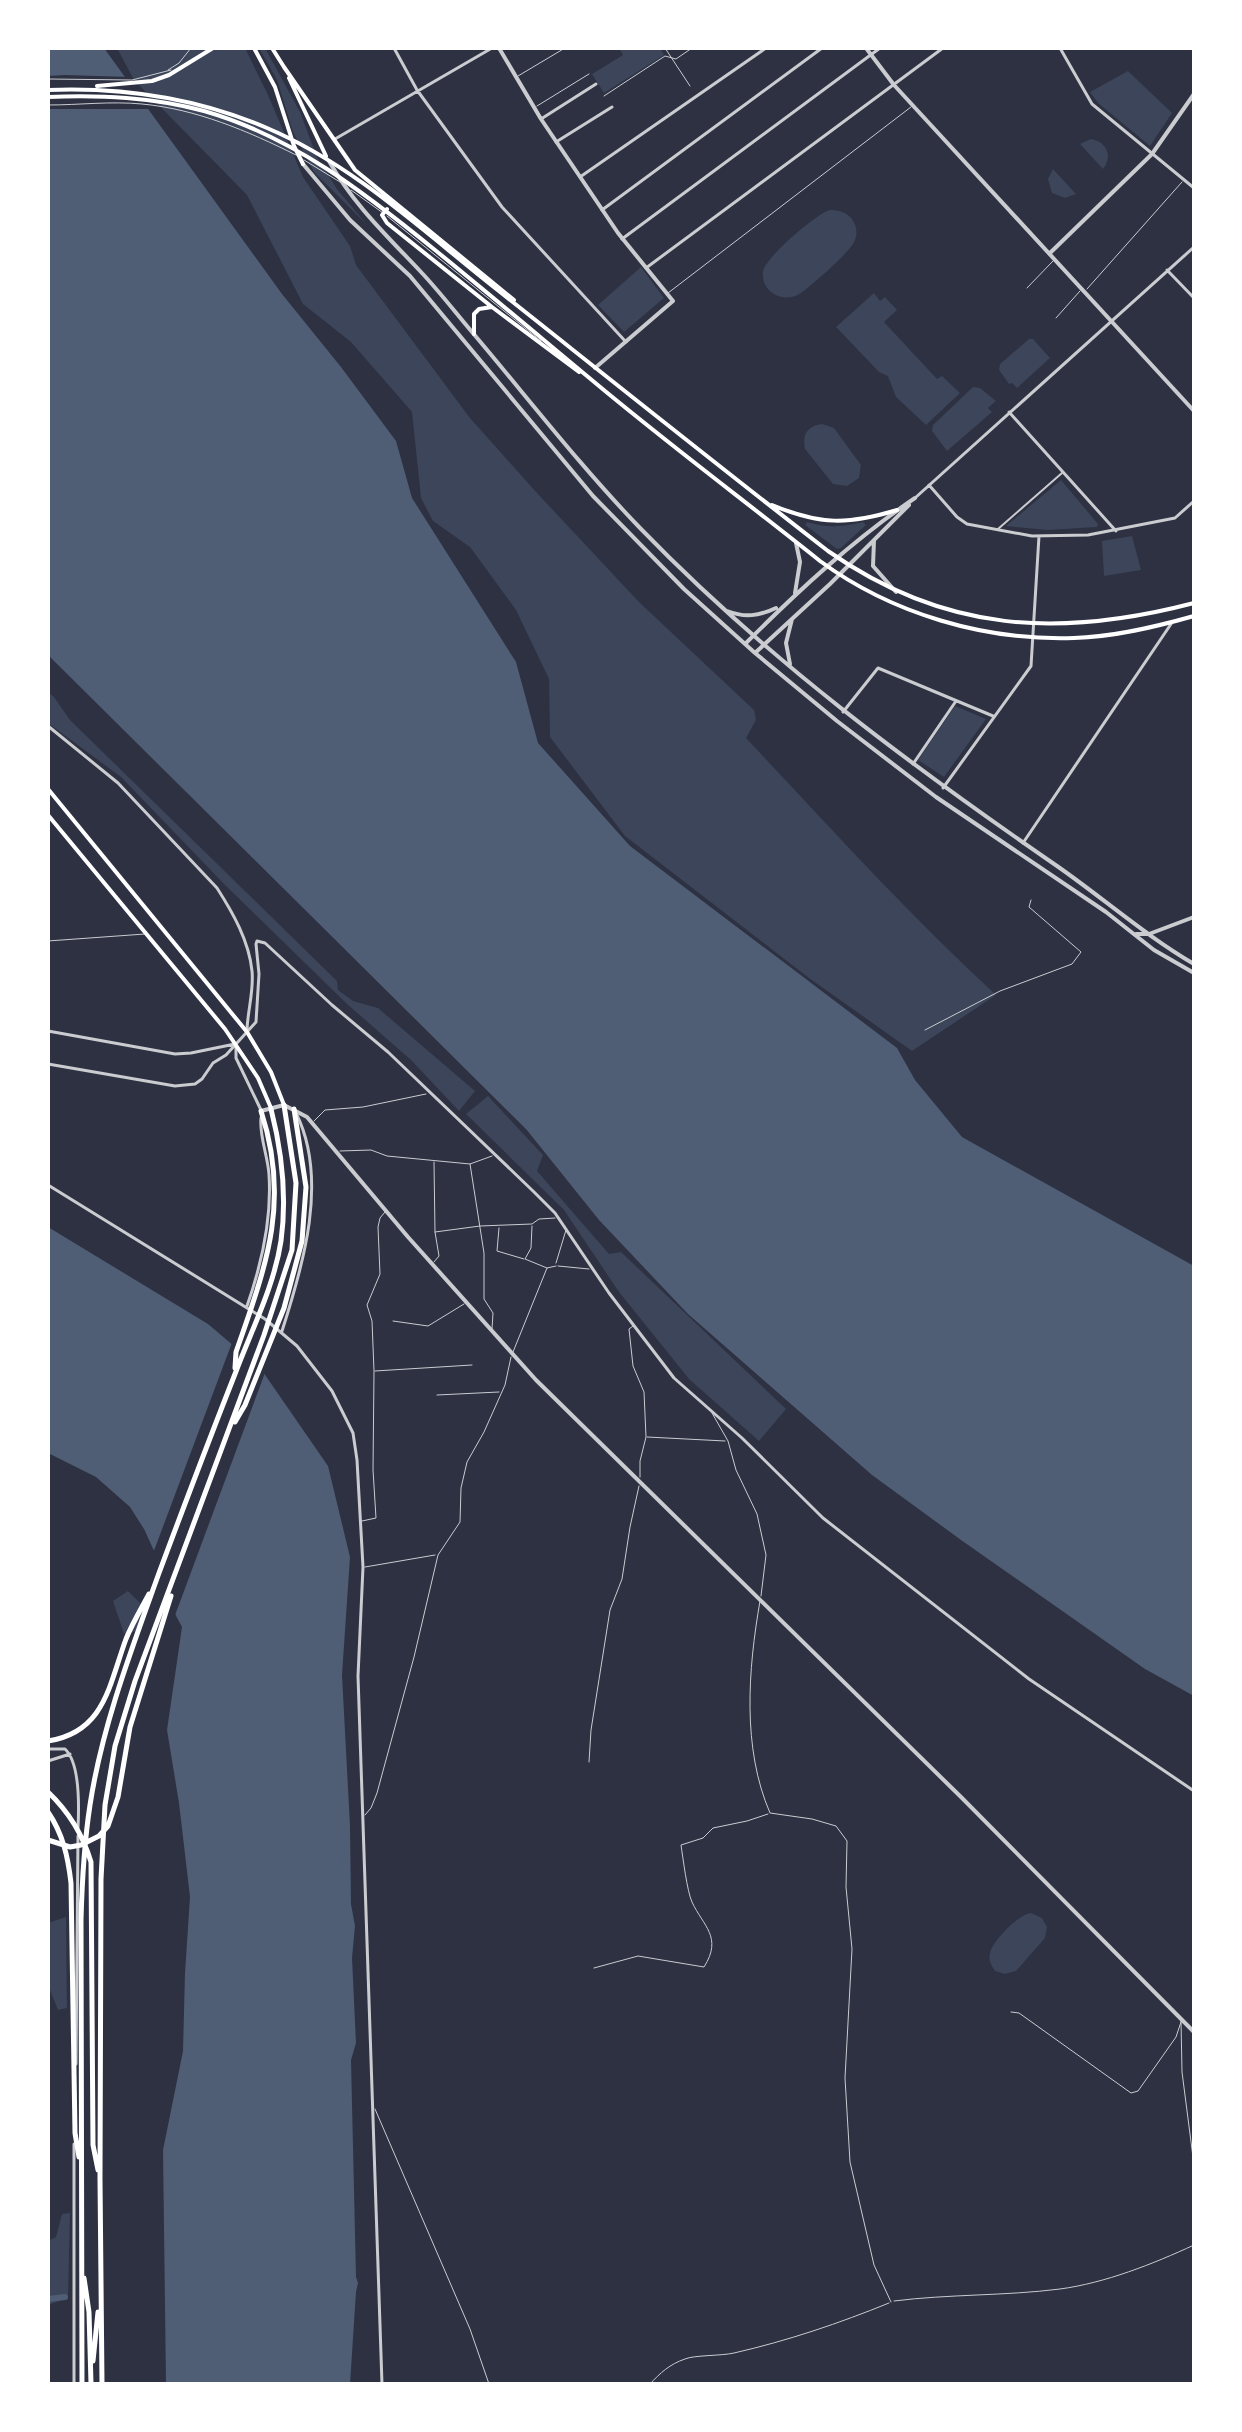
<svg xmlns="http://www.w3.org/2000/svg" width="1242" height="2432" font-family="Literata,serif">
<rect width="100%" height="100%" fill="#2d3142"/>
<!-- green -->
<path fill="#3c4559" d="M117 48H245L268 95 303 177 350 246 356 265 470 418 537 493 639 602 754 710 756 720 746 738C828 825 908 914 996 995L912 1051 809 978 625 836 550 737 549 679 516 610 470 547 433 521 421 498 412 412 351 342 303 304 247 195 134 80Z
M259 48H265L300 112 317 157 337 189 368 226 314 172 293 132 277 80Z
M619 48H660L664 55 604 93 592 74 623 55Z
M1128 71 1172 113 1150 146 1098 103 1090 92Z
M1091 139C1107 142 1113 156 1103 169L1080 144Z
M1053 169 1076 194 1065 198 1052 193 1048 179Z
M830 210C839 210 846 212 852 219 857 226 858 235 854 242 850 252 811 286 801 293 784 305 760 292 763 271 766 257 817 213 830 210Z
M641 267 664 298 624 332 598 305Z
M874 293 880 301 885 297 897 310 884 322 937 379 942 376 960 393 926 425 896 397 888 376 879 372 836 327Z
M1029 339H1033L1050 358 1017 388 1012 383 1009 384 999 370 1000 364Z
M973 387 980 388 996 401 988 408 992 412 947 451 932 431 933 425Z
M822 424 834 428 861 465 859 478 847 486 833 484 805 449C802 435 807 426 822 424Z
M1061 480 1098 524 1097 527 1047 530 1006 526Z
M807 522C826 528 844 527 863 522L866 525 841 548 837 549 805 525Z
M1132 536 1141 570 1104 576 1102 541Z
M48 692 54 697 70 720 337 981 338 990 353 1001 378 1008 475 1091 459 1111 411 1060 347 1004 225 885 121 777 48 723Z
M955 706 986 719 944 777 918 760Z
M488 1096 543 1155 537 1171 609 1254 621 1252 786 1409 759 1441 689 1379 619 1292 564 1210 466 1114Z
M128 1591 142 1605V1630L124 1634 113 1601Z
M1031 1913 1042 1918 1047 1927 1045 1938 1016 1971 1005 1974 995 1971C991 1965 988 1960 990 1953 993 1940 1019 1914 1031 1913Z
M66 1917 67 2008 58 2010 48 1985V1923Z
M70 2213 68 2298 48 2305V2241L56 2237 62 2214Z"/>
<!-- water -->
<path fill="#4f5d75" d="M48 48H104L282 294 341 367 396 441 412 498 516 662 538 743 630 846 897 1048 915 1080 962 1137 1194 1266V1696L1145 1669 961 1540 872 1475 688 1314 599 1220 526 1129 48 655Z
M48 1227 208 1324 261 1369 328 1466 350 1557 342 1675 350 1826 351 1904 355 1926 352 1958 356 2043 351 2060 356 2277 358 2283 356 2292 350 2384H166L163 2150 183 2051 185 1973 190 1897 179 1803 167 1730 182 1627 174 1612 161 1566 144 1529 130 1507 96 1477 48 1453Z"/>
<!-- pier -->
<path fill="#2d3142" d="M65 75 129 77 152 109H48V76Z
M233 1340 266 1370 174 1618 152 1556Z"/>
<g fill="none" stroke-linecap="round" stroke-linejoin="round">
<!-- canal -->
<path stroke="#4f5d75" stroke-width="6" d="M48 2299 65 2297"/>
<!-- service -->
<path stroke="#caccd0" stroke-width="1" d="M665 48 690 86
M168 70 179 63 191 48
M518 76 565 48
M48 79 132 80 171 70
M604 96 665 56 676 59 692 48
M48 105C79 105 111 101 142 104 196 109 248 131 296 155
M537 106 589 74
M304 160 340 182
M351 190 383 213
M387 216 541 341
M1027 288 1053 261
M1087 289 1182 182
M668 293 911 107
M1056 318 1080 291
M48 941 145 934
M925 1030 1000 991 1072 964 1081 952 1029 907 1031 900
M314 1121 325 1110 363 1107 426 1094
M340 1151 371 1150 387 1156 470 1164 492 1156
M470 1164 484 1253V1299L493 1313 492 1329
M532 1226 531 1248 525 1259 547 1268
M499 1228 497 1251 524 1259
M435 1232 480 1226 532 1224 539 1219 555 1218
M434 1262 439 1256 435 1232 434 1162
M556 1263 566 1230
M558 1266 589 1269
M393 1321 428 1326 464 1304
M633 1326 629 1329 633 1366 644 1392 646 1437 640 1461V1477
M513 1352 547 1268 556 1266
M375 1371 472 1365
M437 1395 499 1392
M712 1413 728 1441 736 1470 757 1514 766 1555 761 1596
M647 1437 725 1441
M362 1521 376 1518 373 1470 374 1371 372 1321 367 1305 380 1274 378 1227 380 1218 385 1212
M365 1567 435 1555
M760 1601C748 1670 742 1748 770 1813L812 1819 836 1826 847 1841 846 1887 852 1949 845 2078 850 2162 874 2265 891 2302
M589 1762 591 1730 610 1610 622 1579 630 1527 639 1486
M365 1815 371 1808 377 1793 414 1657 438 1555 460 1522 461 1488 467 1462 484 1432 505 1385 511 1357
M594 1968 638 1956 704 1967C723 1937 703 1926 692 1902 687 1891 683 1858 681 1845L703 1838 713 1828 747 1821 768 1814
M1011 2012 1019 2013 1131 2093 1138 2091 1176 2037 1181 2022
M1181 2021 1182 2072 1194 2165
M375 2109 470 2329 489 2384
M894 2301C949 2294 1005 2296 1060 2289 1105 2283 1153 2264 1194 2245
M650 2384C660 2373 670 2364 685 2359 694 2355 721 2356 734 2353 787 2341 840 2323 889 2303"/>
<!-- pedestrian -->
<path stroke="#caccd0" stroke-width="2" d="M998 529 1062 473"/>
<!-- minor -->
<path stroke="#caccd0" stroke-width="3" d="M394 48 417 90 502 207 626 342
M1060 48 1092 104 1194 188
M541 119 596 84
M335 139 492 48
M556 142 612 107
M580 177 766 48
M602 210 822 48
M622 239 880 48
M646 268 943 48
M1167 270 1194 298
M1009 412 1116 531
M929 485 957 517 967 524 1032 536 1088 535 1175 518 1194 501
M915 498 1194 247
M843 712 878 668 993 716
M48 726 118 783 217 888C233 913 249 941 252 971 254 990 248 1009 247 1029
M913 764 956 701
M943 788 1031 666 1039 536
M1023 843 1171 624
M48 1031 175 1054 191 1053 235 1044
M236 1047V1058L261 1110
M48 1064 175 1086 195 1084 202 1079 213 1063 226 1055 256 1022 259 974 256 944 257 941 265 943 332 1005 388 1052 533 1191 555 1213 609 1293 674 1378 742 1438 823 1518 1029 1679 1194 1791
M48 1185 265 1319 297 1346 332 1391 353 1433 357 1460 363 1567 358 1676 382 2384
M247 1306C262 1263 272 1220 269 1175 268 1156 259 1136 261 1118
M282 1331C303 1266 329 1179 296 1113
M48 1749H65C80 1763 79 1808 78 1828
M48 1761 70 1754
M76 2064 78 1836
M74 2384V2144"/>
<!-- tertiary -->
<path stroke="#caccd0" stroke-width="4" d="M499 48 541 119 618 233 673 301 595 368
M866 48 894 85 1194 411
M329 161C353 204 387 236 421 272 439 291 455 312 472 332 528 398 580 466 641 529 766 658 909 764 1057 866 1103 898 1146 936 1194 964
M303 164 350 220 410 276 593 496 684 589 755 653 837 721 936 797 1106 912 1154 950 1194 973
M1050 253 1152 154 1194 94
M874 540 873 566 896 592
M795 593 800 562 796 543
M727 611C745 618 759 616 776 608
M745 644C798 591 853 540 915 498
M755 653 830 584 909 505
M790 664 786 643 792 619
M1136 934H1149L1194 917
M261 1111 284 1105 307 1117 408 1237 536 1380 961 1797 1194 2032"/>
<!-- secondary -->
<path stroke="#fff" stroke-width="4" d="M254 48 275 87 294 146 303 164
M272 48 284 67
M284 67 355 170 514 300
M289 78 326 156
M97 86 152 81 169 75 213 48
M48 90C124 87 197 98 267 128 352 164 423 231 495 288 606 376 716 464 828 551 945 633 1060 638 1194 603
M48 97C101 95 152 97 204 111 292 136 365 193 435 250 488 293 540 337 593 381 667 443 745 501 820 561 892 614 985 641 1074 638 1114 637 1155 627 1194 616
M387 209 382 215 387 223 492 307
M474 334V314L479 309 492 307 579 372
M772 505C820 525 848 525 897 510
M48 789 247 1032 271 1072 284 1105
M48 815 225 1029 258 1078 271 1108"/>
<!-- trunk -->
<path stroke="#fff" stroke-width="5" d="M235 1368 236 1352C266 1266 291 1202 261 1111
M235 1422 245 1405 284 1308 302 1241 306 1187 294 1109
M48 1741C105 1732 109 1685 126 1639 132 1624 141 1609 149 1594
M48 1792C69 1812 83 1835 91 1862L93 2145 98 2170
M48 1812C63 1834 68 1857 71 1883L75 2133 79 2157
M48 1840 70 1847 81 1845 99 1836 108 1826 118 1797 130 1727 171 1596
M84 2278 89 2312 91 2384
M93 2361 98 2312
M82 2384 81 1920C82 1882 84 1844 90 1805 102 1726 132 1648 159 1573 184 1506 209 1440 235 1374 251 1331 274 1287 281 1241 287 1197 282 1152 271 1109
M102 2384 100 2179 101 1879 105 1805 115 1746 135 1681 264 1335 292 1250 296 1183 284 1105"/>
</g>
<!-- border -->
<rect width="1242" height="2432" fill="none" stroke="#ffffff" stroke-width="100"/>
</svg>
